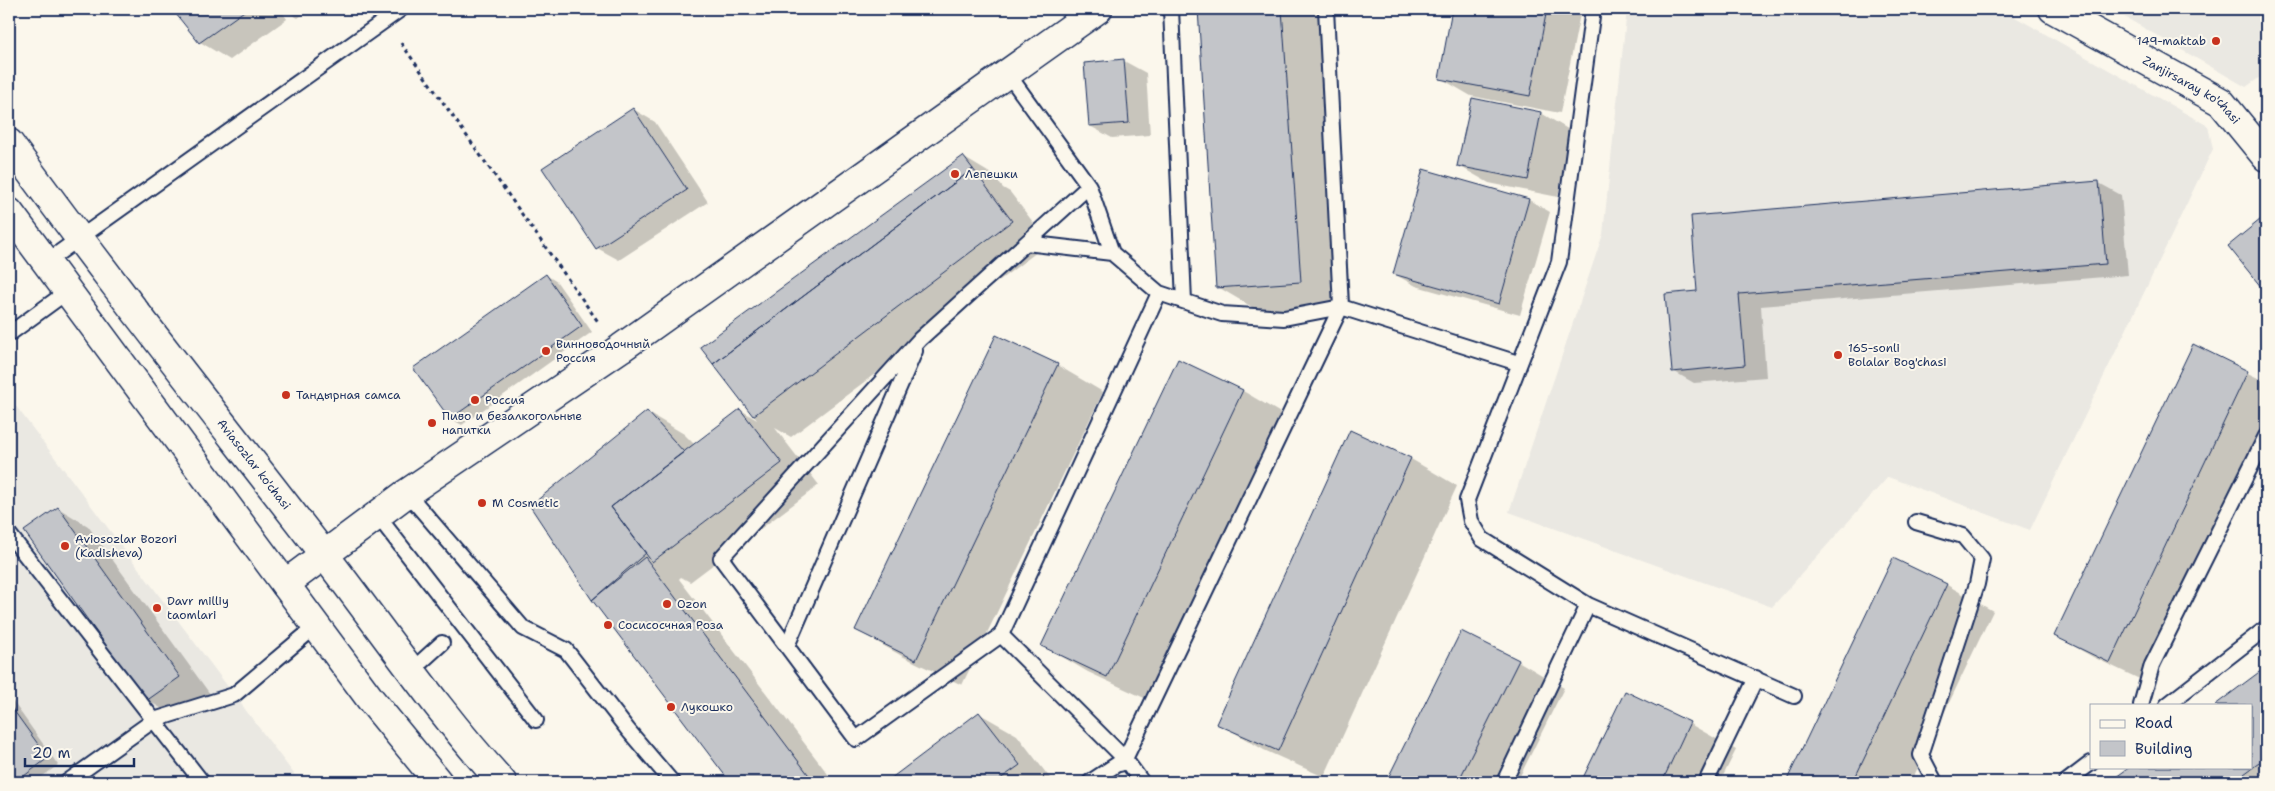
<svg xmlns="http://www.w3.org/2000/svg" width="2275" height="791" font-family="'Shantell Sans',sans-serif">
<rect width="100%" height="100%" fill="#fbf7ec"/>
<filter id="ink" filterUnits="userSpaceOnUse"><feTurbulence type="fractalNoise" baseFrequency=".02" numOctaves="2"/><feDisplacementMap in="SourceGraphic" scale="10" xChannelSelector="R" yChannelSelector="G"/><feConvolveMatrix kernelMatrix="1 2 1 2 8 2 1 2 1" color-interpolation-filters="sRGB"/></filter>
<g filter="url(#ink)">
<!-- built -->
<path fill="#eae8e2" d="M1627 9H2001L2208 126 2213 149 2030 530 1888 477 1772 607 1509 512 1603 234Z
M2111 9H2266V73L2246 87Z
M9 397 300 782H16L48 758 9 704Z"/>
<!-- shadow -->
<path fill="#0003" d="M173 9H280L287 19 230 60 200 42Z
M282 9H310L298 18Z
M1199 9H1331L1351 311 1269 317 1218 287Z
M1454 9H1581L1560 113 1471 96 1440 78Z
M1124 61 1146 73 1150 135 1112 138 1090 126Z
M1473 99 1541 113 1571 131 1558 197 1489 183 1459 166Z
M633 109 655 122 708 202 619 260 597 248Z
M963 157 993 175 1003 188 1010 192 1049 243 791 437 775 428 819 485 690 582 681 577 679 579 834 782H732L593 600 532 506 647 412 684 434 695 445 741 410 757 420 714 363Z
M2099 183 2121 195 2128 275 1761 306 1766 377 1694 383 1673 371 1699 292Z
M1529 200 1550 212 1520 315 1416 286 1394 274Z
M2266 217V291L2230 246Z
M546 275 557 282 592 332 462 425 451 419 415 368Z
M2193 346 2266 382V433L2148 683 2093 657 2056 636Z
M1178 361 1243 391 1289 418 1153 702 1088 672 1042 645Z
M1057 365 1103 392 962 685 902 656 856 630Z
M1350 431 1411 459 1457 486 1324 777 1264 750 1218 723Z
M58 508 88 526 210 694 178 718 147 700Z
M1894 559 1947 585 1993 611 1911 782H1787Z
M1461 633 1518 661 1564 688 1517 782H1387Z
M2266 669V782H2111L2132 767H2251V705H2217Z
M1625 693 1690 724 1736 750 1720 782H1582Z
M9 696 58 765 35 782H9Z
M980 714 1017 735 1053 782H888Z"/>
<!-- building -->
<path fill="#c3c5c9" stroke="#1b2f5e" d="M172 9H247L199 43Z
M1198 9H1282L1301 282 1216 288Z
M1452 9H1547L1530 96 1439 79Z
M1124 59 1129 123 1089 126 1084 63Z
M1472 98 1541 112 1528 180 1457 166Z
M633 108 687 190 596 249 542 168Z
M963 156 973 169 713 364 700 347Z
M973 169 1012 221 753 416 713 364Z
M1423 169 1529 199 1499 304 1393 274Z
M2099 181 2106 264 1739 294 1745 365 1672 372 1665 294 1697 291 1691 216Z
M2266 215V293L2228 246Z
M546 274 582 326 450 419 413 368Z
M996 335 1058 364 916 660 855 630Z
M2193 344 2248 371 2110 663 2054 636Z
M1178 359 1243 390 1107 677 1041 646Z
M740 409 782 463 652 562 611 507Z
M647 411 684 452 611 507 646 553 592 600 530 506Z
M1350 430 1411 458 1278 751 1216 724Z
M58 507 180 677 146 701 24 531Z
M645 557 814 782H730L592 600Z
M1893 558 1947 584 1853 782H1786Z
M1461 631 1519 660 1458 782H1386Z
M2266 667V758L2233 782H2109L2130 767H2251V705H2215Z
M1625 691 1690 722 1662 782H1581Z
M9 704 48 758 16 782H9Z
M979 712 1020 765 996 782H886Z"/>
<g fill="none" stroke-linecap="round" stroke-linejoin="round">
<!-- lane casing -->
<g stroke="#1b2f5e" stroke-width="18">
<path id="lane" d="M1171 9 1184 301
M1326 9 1341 307 1518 363
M1593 9 1559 262 1467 500 1471 521 1482 539 1588 605 1794 696
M1008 74 1089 186 920 339 721 558 856 739 1001 635 1125 759 1090 782
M1089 186 1112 253 1159 293 1222 314 1284 318 1341 307
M1026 243 1112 253
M46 262 401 9
M9 334 68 291
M407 493 523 628 566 650 628 730 672 782
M377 515 536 720
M1916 522 1963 536 1982 559 1977 584 1921 755 1935 782
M9 534 202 782
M1001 635 1159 293
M787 646 915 351
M410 672 442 643
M2141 705 2152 665 2266 436
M2167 705 2266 628
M1125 759 1142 782
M1120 764 1125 759 1341 307
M67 782 154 720 234 695 316 626
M1504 782 1588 605
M1706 782 1756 678
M2066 782 2091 763"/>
</g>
<!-- street casing -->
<g stroke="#1b2f5e" stroke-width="31">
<g id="street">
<path id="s1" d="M2053 9 2221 102 2266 157"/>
<path d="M285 584 407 493 621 348 1098 9"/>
</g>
</g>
<!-- secondary casing -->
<g stroke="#1b2f5e" stroke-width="31">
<g id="secondary">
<path id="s2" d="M9 143C110 282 217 416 322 552 382 629 436 710 502 782"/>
<path d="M9 212 371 700 438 782"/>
</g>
</g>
<!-- path -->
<path stroke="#1b2f5e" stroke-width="3" stroke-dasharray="4 4" stroke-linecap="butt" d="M401 43 599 323"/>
<!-- lane -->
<use href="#lane" stroke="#fbf7ec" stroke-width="14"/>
<!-- street -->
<use href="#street" stroke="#fbf7ec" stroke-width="28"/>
<!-- secondary -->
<use href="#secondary" stroke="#fbf7ec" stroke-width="28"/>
</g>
</g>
<!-- markers -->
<g fill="#c8321e" stroke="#fbf7ec" stroke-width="2">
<circle cx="2216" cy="41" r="5"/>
<circle cx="955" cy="174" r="5"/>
<circle cx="546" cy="351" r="5"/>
<circle cx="1838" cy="355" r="5"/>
<circle cx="286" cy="395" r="5"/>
<circle cx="475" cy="400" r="5"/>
<circle cx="432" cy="423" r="5"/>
<circle cx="482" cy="503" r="5"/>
<circle cx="65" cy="546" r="5"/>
<circle cx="667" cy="604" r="5"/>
<circle cx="157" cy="608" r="5"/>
<circle cx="608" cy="625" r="5"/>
<circle cx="671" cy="707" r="5"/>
</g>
<g text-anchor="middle" stroke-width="4" stroke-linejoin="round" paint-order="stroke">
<!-- poi labels -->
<g font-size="12" fill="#1b2f5e" stroke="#fbf7ec" text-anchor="start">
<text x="2206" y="45" text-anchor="end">149-maktab</text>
<text x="965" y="178">Лепешки</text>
<text x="556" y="348">Винноводочный<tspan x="556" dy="14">Россия</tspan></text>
<text x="1848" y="352">165-sonli<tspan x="1848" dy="14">Bolalar Bog'chasi</tspan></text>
<text x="296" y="399">Тандырная самса</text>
<text x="485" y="404">Россия</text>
<text x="442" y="420">Пиво и безалкогольные<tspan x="442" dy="14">напитки</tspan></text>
<text x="492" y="507">M Cosmetic</text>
<text x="75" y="543">Aviosozlar Bozori<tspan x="75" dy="14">(Kadisheva)</tspan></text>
<text x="167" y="605">Davr milliy<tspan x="167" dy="14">taomlari</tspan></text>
<text x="677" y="608">Ozon</text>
<text x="618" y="629">Сосисосчная Роза</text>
<text x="681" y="711">Лукошко</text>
</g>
<!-- street labels -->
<g font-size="12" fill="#1b2f5e" stroke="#fbf7ec">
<text dy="4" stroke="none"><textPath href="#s1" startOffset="161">Zanjirsaray ko'chasi</textPath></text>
<text dy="4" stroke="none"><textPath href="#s2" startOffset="404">Aviasozlar ko'chasi</textPath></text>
</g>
</g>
<!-- margin -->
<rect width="2275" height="791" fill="none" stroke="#fbf7ec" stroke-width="30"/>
<rect x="15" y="15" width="2245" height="761" fill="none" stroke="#1b2f5e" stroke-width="2" filter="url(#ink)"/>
<!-- legend -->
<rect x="2090" y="704" width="162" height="65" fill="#fbf7ec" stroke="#a1a7b3"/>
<rect x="2100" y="720" width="25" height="8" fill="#fbf7ec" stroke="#a1a7b3"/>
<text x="2135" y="728" font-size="15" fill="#1b2f5e">Road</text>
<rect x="2100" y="741" width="25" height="15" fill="#c3c5c9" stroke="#a1a7b3"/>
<text x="2135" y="754" font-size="15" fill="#1b2f5e">Building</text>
<!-- scale -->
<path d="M25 758v8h109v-8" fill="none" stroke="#1b2f5e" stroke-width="2.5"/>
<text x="32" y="758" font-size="15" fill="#1b2f5e" stroke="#fbf7ec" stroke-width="4" paint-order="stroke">20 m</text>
</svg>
